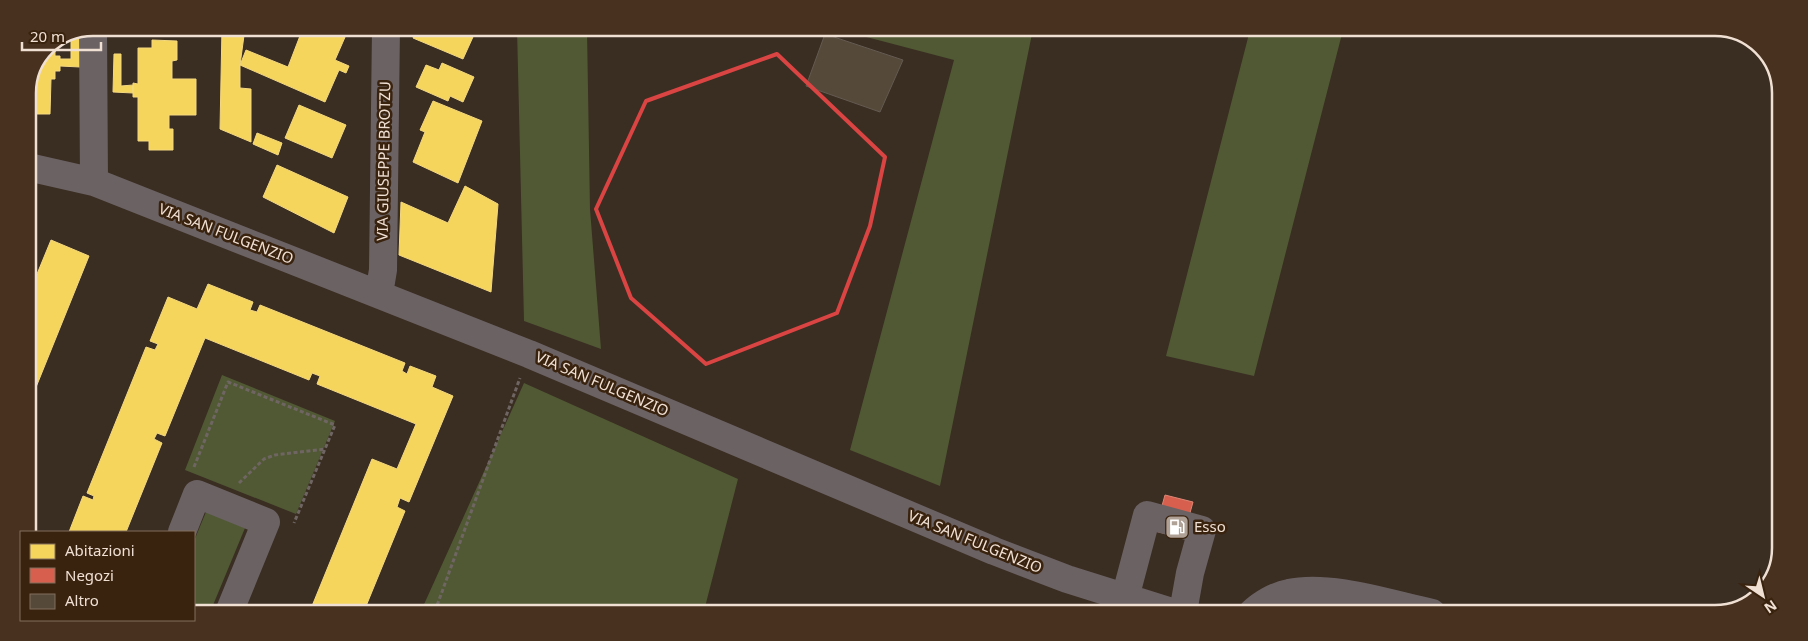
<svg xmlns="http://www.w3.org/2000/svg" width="1808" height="641" font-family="'Noto Sans',sans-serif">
<rect width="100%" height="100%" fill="#3a2d22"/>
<!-- green -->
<path fill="#505934" d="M517 28 587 29 590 209 601 349 524 321Z
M836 29H1033L940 486 850 450 954 60Z
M1250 30H1343L1254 376 1166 356Z
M222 375 335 421 296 514 185 470Z
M524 383 738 479 704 611H421Z
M206 512 245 528 211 610H194V541Z"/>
<!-- homes -->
<path fill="#f6d55c" stroke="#f4d880" d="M222 28H245L240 65V88L251 89V142L220 129Z
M303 28H349L335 60 349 66 346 73 339 70 325 102 240 65 246 50 288 67Z
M417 28H477L463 59 413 38Z
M81 32 80 67 60 66V71H55V79H51L50 114H28V89L47 47 55 43V56H60V59H71V36Z
M152 40 177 41V60L172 61V79H196V115H169V129H173V150H149V141H138V97H133V83L138 84V48H152Z
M114 54H121V86L133 85V93L113 92Z
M442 63 474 77 463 102 450 96 448 101 416 87 426 65 439 70Z
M433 101 482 121 458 183 413 162 425 132 420 130Z
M299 105 346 125 332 158 285 138Z
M257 133 282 143 278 155 253 144Z
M277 165 348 197 334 233 263 197Z
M465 186 498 204 491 292 399 255 401 202 448 223Z
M51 240 89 256 28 407V296Z
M208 284 253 302 250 310 257 312 260 305 405 363 402 371 407 374 410 366 436 376 432 387 453 396 409 502 400 498 397 507 405 511 364 611H310L372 459 397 469 416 424 317 384 320 376 312 373 309 380 205 338 165 436 157 433 154 439 162 443 126 532H69L83 496 93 500 94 496 87 493 146 347 155 350 158 344 150 341 168 297 197 309Z"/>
<!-- shops -->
<path fill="#d6604d" stroke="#de8676" d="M1165 495 1193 502 1183 538 1155 531Z"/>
<!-- building -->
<path fill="#55493a" stroke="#645a50" d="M825 34 903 60 880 112 806 86Z"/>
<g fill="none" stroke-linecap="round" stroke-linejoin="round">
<!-- path -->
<path stroke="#6f6663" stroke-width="3" stroke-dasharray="4 2.5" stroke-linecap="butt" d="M194 467 228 382 335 425 294 523
M239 483 264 459 275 455 325 449
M435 611 520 378"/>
<!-- minor -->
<path stroke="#6b6263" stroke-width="28" d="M93 28 94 182
M28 167 94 182 529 354 994 551 1067 579 1172 612
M379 294 383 270 386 28
M182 532 197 494 266 522 230 610
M1125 598 1147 515 1202 530 1190 573 1183 612
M1252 613C1261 604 1277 595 1289 593 1330 584 1390 604 1432 613"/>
</g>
<!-- marked area -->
<path fill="none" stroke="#da4442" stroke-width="4" stroke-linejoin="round" d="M777 54 885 157 870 226 837 313 706 364 631 298 596 209 646 101Z"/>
<!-- icons -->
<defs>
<g id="fuel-square" transform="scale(1.25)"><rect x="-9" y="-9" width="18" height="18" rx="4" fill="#b0a196" stroke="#39220e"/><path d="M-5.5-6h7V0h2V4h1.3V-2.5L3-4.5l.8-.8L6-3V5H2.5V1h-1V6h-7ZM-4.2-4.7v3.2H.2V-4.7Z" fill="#fff"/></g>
</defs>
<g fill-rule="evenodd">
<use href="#fuel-square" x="1177" y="527"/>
</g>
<g text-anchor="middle" stroke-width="5" stroke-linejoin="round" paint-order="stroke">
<!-- street labels -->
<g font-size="15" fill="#f0e0d4" stroke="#39220e">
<text transform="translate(384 161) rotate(-89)" y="5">VIA GIUSEPPE BROTZU</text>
<text transform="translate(226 234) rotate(21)" y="5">VIA SAN FULGENZIO</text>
<text transform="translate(602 384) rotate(23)" y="5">VIA SAN FULGENZIO</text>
<text transform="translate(975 542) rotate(22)" y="5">VIA SAN FULGENZIO</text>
</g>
<!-- poi labels -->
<g font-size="15" fill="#f0e0d4" stroke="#39220e" text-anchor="start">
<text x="1194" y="532">Esso</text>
</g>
</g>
<!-- crop -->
<path d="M0 0H1808V641H0ZM93 36H1715A57 57 0 0 1 1772 93V548A57 57 0 0 1 1715 605H93A57 57 0 0 1 36 548V93A57 57 0 0 1 93 36Z" fill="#48311e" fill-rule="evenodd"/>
<path fill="none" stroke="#f0e0d4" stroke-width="2.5" d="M93 36H1715A57 57 0 0 1 1772 93V548A57 57 0 0 1 1715 605H93A57 57 0 0 1 36 548V93A57 57 0 0 1 93 36Z"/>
<!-- legend -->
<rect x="20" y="531" width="175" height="90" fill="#39220e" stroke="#826e5d"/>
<rect x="30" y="544" width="25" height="15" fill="#f6d55c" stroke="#826e5d"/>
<text x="65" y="556" font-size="15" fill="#f0e0d4">Abitazioni</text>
<rect x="30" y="568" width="25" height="15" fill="#d6604d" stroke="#826e5d"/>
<text x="65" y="581" font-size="15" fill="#f0e0d4">Negozi</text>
<rect x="30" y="594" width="25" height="15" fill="#55493a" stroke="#826e5d"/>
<text x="65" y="606" font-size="15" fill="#f0e0d4">Altro</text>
<!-- north arrow -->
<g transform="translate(1763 596) rotate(145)" stroke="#39220e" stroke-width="4" paint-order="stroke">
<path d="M0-4L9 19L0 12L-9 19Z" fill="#f0e0d4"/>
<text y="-8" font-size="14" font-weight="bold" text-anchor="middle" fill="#f0e0d4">N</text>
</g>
<!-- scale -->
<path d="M22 42v8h79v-8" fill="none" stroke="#f0e0d4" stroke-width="2.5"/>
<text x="30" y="42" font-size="15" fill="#f0e0d4" stroke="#39220e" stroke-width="4" paint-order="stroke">20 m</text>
</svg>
